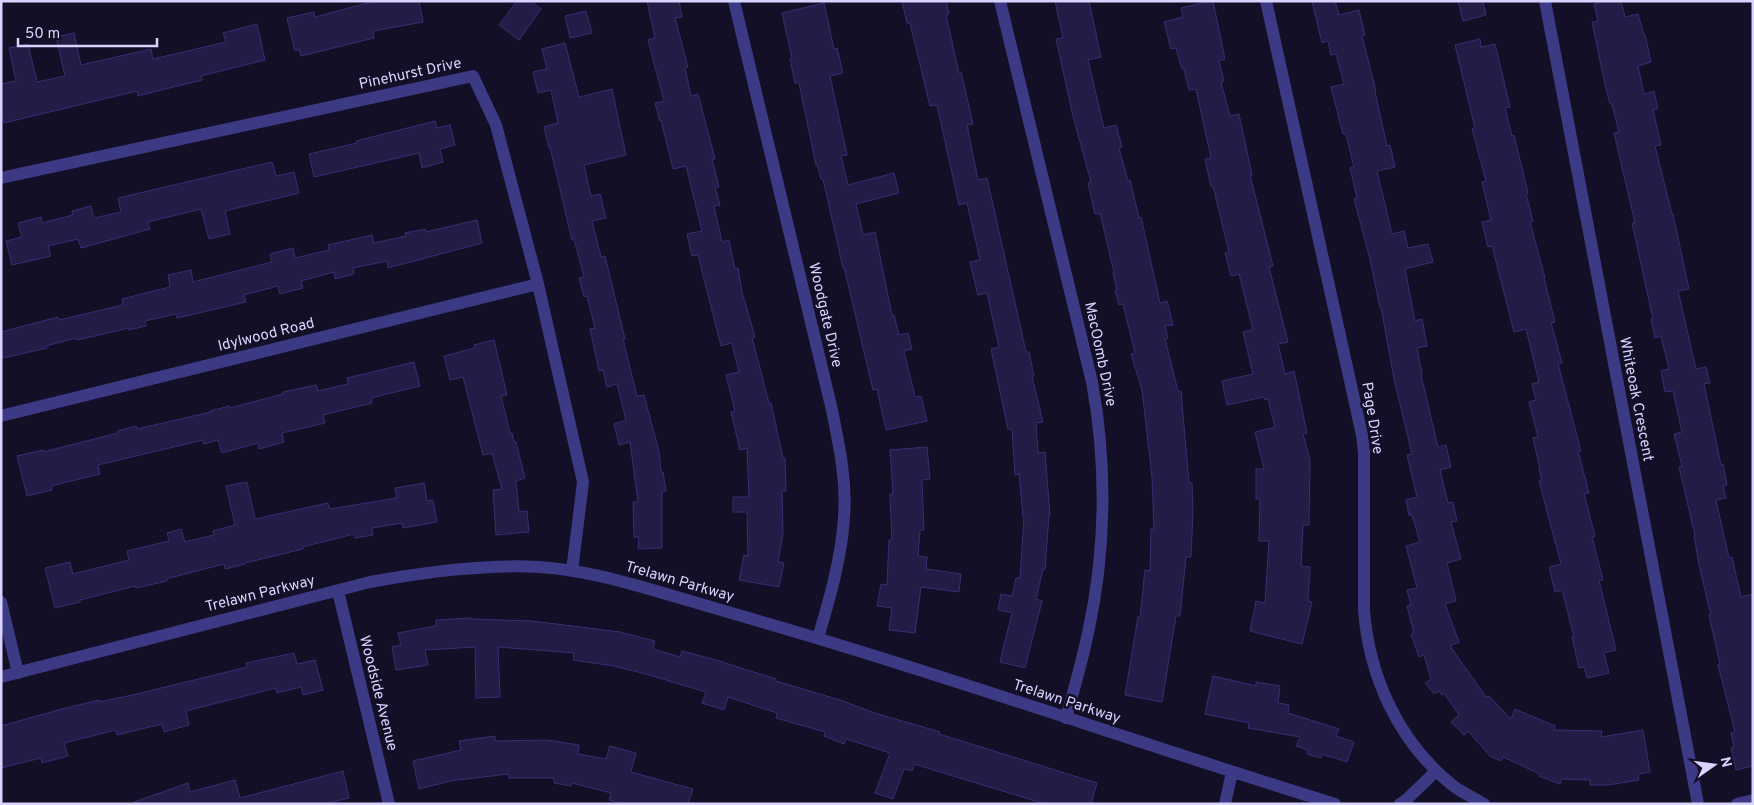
<svg xmlns="http://www.w3.org/2000/svg" width="1754" height="805" font-family="Overpass,sans-serif">
<rect width="100%" height="100%" fill="#130f26"/>
<!-- building -->
<path fill="#241b47" stroke="#3b2d73" d="M375 1H419L423 22 373 31 374 38 301 56 299 49 295 51 287 18 314 12 315 17Z
M517 1H531L541 9 519 40 499 25Z
M647 1H679L682 17 675 18 688 67 685 68 691 96 698 94 715 159H712L719 187 715 188 720 205 714 206 722 242 729 240 735 269 738 268 742 292 755 337 752 338 769 403H771L783 458H785L786 491H782L783 533 778 562 784 563 779 587 739 580 744 555 748 556 747 512H733V497H749L747 448 740 450 731 412 735 411 726 375 739 372 732 343 721 346 698 255 692 256 687 234 702 231 686 166 673 169 661 120 660 121 655 103 664 101 648 40 655 38Z
M902 1H946L949 14 946 15 959 73 961 72 973 124 967 125 978 180 987 178 1026 352H1029L1034 376 1032 377 1043 422 1036 423 1038 453 1045 452 1050 515H1049L1045 569H1043L1036 599 1042 601 1025 668 1000 662 1012 613 998 610 1001 594 1012 596 1016 578H1020L1024 517H1023L1019 474 1015 475 1012 429H1008L991 349 999 347 987 293 978 295 970 262 980 260 967 203 959 205 937 105 930 106 910 23H907Z
M1055 1H1089L1101 57 1088 60 1104 128 1116 125 1122 147 1119 148 1128 181 1130 180 1139 218 1141 217 1160 303 1167 301 1173 325 1165 326 1168 338 1165 339 1178 391H1181L1189 483H1192L1193 511 1191 557H1186L1180 616H1176L1162 702 1125 695 1138 617H1140L1145 570 1150 571 1151 529H1154L1152 477 1142 390 1131 354 1135 353 1123 304 1119 305 1115 290H1117L1113 273 1114 272 1100 213 1095 214 1088 183 1091 182 1073 116 1056 39 1063 38Z
M1210 1H1213L1225 59 1219 61 1224 81 1221 82 1230 116 1239 114 1252 175H1250L1273 266 1269 267 1288 342 1278 344 1285 374 1294 371 1307 433 1303 434 1310 460 1309 525H1303L1301 566 1310 567 1308 601 1312 602 1302 644 1250 631 1256 601 1265 603 1269 541H1259L1260 499H1256V469H1264L1255 432 1275 427 1268 399 1265 400 1264 397 1227 405 1222 381 1253 374 1243 332 1253 330 1239 274 1231 276 1225 253 1229 252 1213 186H1211L1205 159 1211 158 1196 89 1189 90 1184 69H1182L1176 48 1171 49 1164 22 1183 17 1181 8Z
M1312 1H1335L1339 15 1359 10 1365 35 1362 36 1376 91 1375 92 1387 146 1390 145 1395 167 1377 171 1392 234 1404 231 1408 248 1428 244 1433 262 1405 269 1415 321 1422 319 1427 346 1417 348 1422 374 1421 375 1438 447 1446 445 1451 467 1440 470 1448 503 1453 502 1457 521 1451 522 1461 559 1447 563 1456 601 1445 604 1459 642 1450 646 1486 697 1489 696 1511 719 1515 709 1555 726 1554 730 1602 731 1601 737 1643 730 1650 772 1638 774 1639 780 1608 785H1590V780L1562 779 1560 784 1539 776 1540 774 1503 757 1501 761 1490 756 1468 731 1464 735 1451 722 1459 715 1444 693 1442 695 1439 691 1434 694 1425 683 1431 679 1424 655 1419 657 1411 634 1414 633 1407 606 1411 605 1407 590 1417 588 1406 546 1420 542 1412 515H1409L1406 500 1417 497 1407 455 1412 454 1394 379 1381 307 1380 308 1370 259 1354 199 1357 198 1350 168 1354 167 1346 134H1343L1331 87 1344 84 1336 54 1331 55 1328 41 1322 43Z
M1458 1H1483L1486 15 1463 21Z
M1605 1H1621L1625 17 1638 14 1644 35H1645L1651 62 1638 66 1644 94 1654 91 1658 109 1653 110 1661 145 1655 146 1672 214H1673L1689 289 1678 291 1696 369 1706 367 1710 383 1704 384 1721 465 1723 464 1727 485 1723 486 1726 498 1716 500 1729 558 1732 557 1741 597 1753 594V766L1736 770 1731 748 1734 747 1731 733 1735 732 1718 665 1720 664 1709 615H1711L1699 565 1694 535H1695L1679 467 1682 466 1674 434 1682 432 1673 391 1665 392 1661 371 1669 369 1661 336 1655 338 1651 319H1653L1632 223H1635L1614 133 1619 132 1612 104H1610L1606 89 1592 22 1598 21 1594 4Z
M824 3 834 49 837 48 843 73 830 76 847 155 841 156 848 185 894 173 899 193 856 204 863 235 875 232 892 315H894L899 335 908 333 912 349 904 351 915 397 921 396 927 421 886 430 877 389 873 390 844 267 843 268 837 241 823 179H821L817 164 816 165 799 83H795L790 59 792 58 782 13Z
M586 11 592 33 570 38 565 16Z
M257 24 265 60 201 76 202 80 161 90 138 96 137 91 4 123 1 112V84L16 81 9 48 28 44 37 82 65 76 56 37 74 33 81 65 151 49 153 59 226 42 223 33Z
M1480 39 1481 47 1495 44 1510 107 1505 108 1512 136 1514 135 1528 193 1526 194 1533 221 1530 222 1545 278H1544L1555 322 1551 323 1562 363 1558 364 1581 451H1578L1589 493 1584 494 1595 536 1592 537 1603 580 1599 581 1616 650 1604 653 1609 673 1587 678 1584 667 1579 668 1572 637H1574L1562 590 1555 592 1549 567 1561 564 1539 481H1542L1539 469H1540L1533 438 1538 437 1529 402 1536 400 1532 384 1539 382 1526 329 1514 332 1492 246 1488 247 1482 222 1491 220 1482 182 1486 181 1472 129 1475 128 1455 45Z
M565 43 579 97 612 89 626 155 584 165 591 196 600 194 606 218 592 221 601 257 605 256 613 289 625 339H623L637 396 644 395 659 452 661 472H663L666 491 662 492V548L638 549 639 537H634L633 502H638L630 442 619 445 614 424 626 420 617 384 607 387 603 370 599 371 590 329 595 328 587 296 584 297 579 278 584 277 574 239 572 240 550 147 549 148 544 127 558 123 551 90 538 93 533 72 547 69 542 49Z
M435 121 437 128 450 125 455 145 440 149 443 162 422 168 419 153 314 177 309 154 357 143 356 141Z
M272 162 276 176 294 172 299 193 225 211 230 234 209 239 201 209 148 222 150 229 81 248 78 239 48 246 51 256 12 265 6 241 22 237 18 223 41 217 42 223 73 215 72 211 91 206 94 218 121 212 118 198Z
M477 220 482 243 388 268 387 261 353 268 354 274 335 279 334 272 301 281 303 288 280 294 278 286 244 295 246 302 177 318 176 314 145 321 146 326 129 330V328L77 340 76 338 46 346 47 348 3 358 1 350V332L58 317 59 320 123 305 122 299 170 287 168 275 191 270 193 282 272 262 270 254 293 248 295 258 329 250 328 245 372 235 374 243 406 236 405 233 425 229 426 232Z
M494 340 507 395 501 396 510 433H512L514 442H516L525 478 516 481 519 512 527 511 529 532 496 535 493 490 502 489 492 453 483 455 463 377 450 380 444 356 475 348 474 345Z
M414 362 420 386 371 398 372 403 323 415 325 423 282 433 284 442 259 449 258 443 222 453 218 440 204 444 203 440 98 465 100 474 51 486 52 490 27 496 17 456 43 450V452L118 433 117 431 136 426 137 429 211 412 210 411 229 406 230 408 283 394V392L316 385 318 391 348 384 347 378Z
M927 447 930 479 922 480 924 530H920L918 556 927 557 926 569 961 574 959 592 921 587 915 633 889 630 892 608 877 606 881 584 887 585 889 540H892L890 494H893L890 450Z
M247 482 255 519 328 503 330 509 397 498 395 488 424 483 427 501 433 500 437 522 403 528 402 523 372 528 373 535 355 538 354 534 302 547 303 549 245 563V564L225 569 224 564 166 579 167 581 136 588 135 586 80 600V602L55 608 45 568 70 562 73 574 129 560 127 551 169 541 167 533 181 529 185 542 214 535 213 531 235 525 226 486Z
M472 618V619L532 621 620 632 655 641 653 649 680 657 682 651 716 660 776 679V681L840 700 875 713 940 732 939 734 1097 783 1091 804H1045L914 764 912 771 904 769 893 799 875 793 890 753 846 739 844 744 824 736 825 732 776 718 777 713 728 697 724 710 702 703 706 692 646 674 614 666 573 660 574 653 498 647 500 697 476 698 475 647 425 650 428 665 396 670 392 647 401 645 398 633 436 626V620Z
M294 653 297 664 315 660 323 690 303 695 301 687 277 693 276 688 186 711 189 725 164 732 162 724 117 735 116 730 64 743 68 756 42 763 41 758 1 768V726L62 709 99 700V702L137 694 247 667 246 663Z
M1213 676 1256 686V682L1280 686 1278 703 1289 705 1288 713 1339 729 1336 736 1354 742 1347 762 1322 754 1321 758 1307 754 1308 750 1296 746 1300 737 1248 728 1249 723 1205 714Z
M495 736V741L547 740 579 745 578 754 606 759 610 746 636 753 631 772 693 789 688 804H624L609 800 611 793 572 783 571 786 554 783V778H509L508 774 450 781 419 789 413 761 461 750 459 741Z
M343 771 349 798 325 804H134V802L188 783 190 792 235 780 240 798Z"/>
<g fill="none" stroke-linecap="round" stroke-linejoin="round">
<!-- minor -->
<path stroke="#3d3a85" stroke-width="12" d="M734 1 832 410C839 445 847 481 844 517 842 556 829 601 818 638
M1000 1 1092 382C1107 464 1106 551 1088 633 1082 661 1074 690 1066 718
M1266 1 1362 435 1364 453V610C1369 676 1398 741 1451 784 1460 792 1473 797 1484 804
M1545 1 1698 804
M1 178 473 76 496 125 538 284 583 482 572 571
M1 416 538 284
M338 591 389 804
M1 602 18 673
M1 677 370 582C426 572 483 564 540 567 583 570 622 581 663 593 698 603 734 614 769 624 959 679 1146 746 1335 804
M1225 804 1232 772
M1400 804 1405 801 1436 771
M1737 804 1753 800"/>
</g>
<g text-anchor="middle" stroke-width="5" stroke-linejoin="round" paint-order="stroke">
<!-- street labels -->
<g font-size="15" fill="#d9d4ff" stroke="#130f26">
<text transform="translate(410 73) rotate(-12)" y="5">Pinehurst Drive</text>
<text transform="translate(826 315) rotate(77)" y="5">Woodgate Drive</text>
<text transform="translate(266 334) rotate(-14)" y="5">Idylwood Road</text>
<text transform="translate(1101 354) rotate(78)" y="5">MacOomb Drive</text>
<text transform="translate(1637 399) rotate(79)" y="5">Whiteoak Crescent</text>
<text transform="translate(1373 418) rotate(81)" y="5">Page Drive</text>
<text transform="translate(680 581) rotate(16)" y="5">Trelawn Parkway</text>
<text transform="translate(260 593) rotate(-14)" y="5">Trelawn Parkway</text>
<text transform="translate(379 693) rotate(76)" y="5">Woodside Avenue</text>
<text transform="translate(1067 701) rotate(18)" y="5">Trelawn Parkway</text>
</g>
</g>
<!-- border -->
<rect width="1754" height="805" fill="none" stroke="#d9d4ff" stroke-width="5"/>
<!-- north arrow -->
<g transform="translate(1714 765) rotate(76)" stroke="#130f26" stroke-width="4" paint-order="stroke">
<path d="M0-4L9 19L0 12L-9 19Z" fill="#d9d4ff"/>
<text y="-8" font-size="14" font-weight="bold" text-anchor="middle" fill="#d9d4ff">N</text>
</g>
<!-- scale -->
<path d="M18 38v8h139v-8" fill="none" stroke="#d9d4ff" stroke-width="2.5"/>
<text x="25" y="38" font-size="15" fill="#d9d4ff" stroke="#130f26" stroke-width="4" paint-order="stroke">50 m</text>
</svg>
